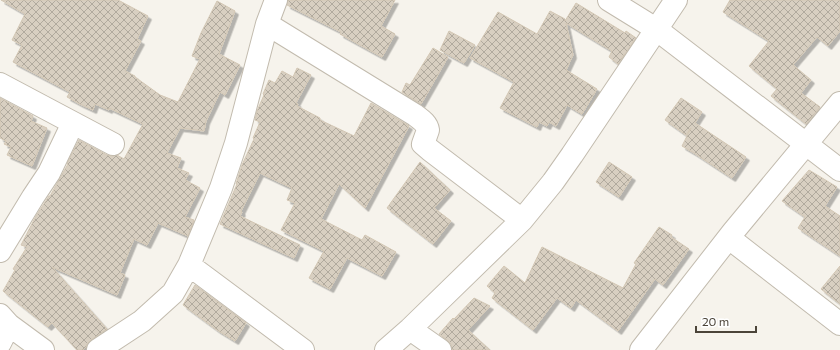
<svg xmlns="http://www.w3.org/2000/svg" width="840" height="350" font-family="Commissioner,sans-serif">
<defs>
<pattern id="building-cross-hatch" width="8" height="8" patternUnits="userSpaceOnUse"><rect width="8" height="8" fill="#d8cfc1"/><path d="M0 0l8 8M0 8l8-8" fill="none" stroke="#b1aa9e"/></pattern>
<filter id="shadow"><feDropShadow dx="3.5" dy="3.5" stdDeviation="0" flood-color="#0004"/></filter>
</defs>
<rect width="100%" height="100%" fill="#f6f3ec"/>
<!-- building -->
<path fill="url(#building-cross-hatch)" stroke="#d3c7b4" filter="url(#shadow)" d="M1 0H118L148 16 137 39 141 41 125 71 135 76V77L160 95 178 102 200 59 192 56 201 33 217 1 235 11 219 54 240 65 225 95 220 92 206 121 204 131 180 128 167 153 181 158 177 168 189 173 185 180 200 188 185 217 194 220 188 236 158 223 147 245 134 239 120 273 125 275 117 295 52 267 107 329 91 340 87 344 86 347 83 350H77L52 323 48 327 3 291 15 270 13 269 27 247 21 245 36 216 49 196H50L68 164 67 163 79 140 107 155 113 156 117 155 124 159 143 124 109 108V110L95 104 93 110 80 104 67 97 70 92 13 62 22 45 12 40 25 14Z
M288 0H395L381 26 395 34 382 57 340 34 341 32 287 5Z
M730 0H840V31L828 46 817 37 793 65 811 80 801 93 820 107 806 124 771 96 777 89 749 66 769 41 723 12Z
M576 3 625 33 626 31 636 38 618 64 609 57 612 51 566 23 573 55 566 70 597 89 582 114 567 105 556 126 549 122 547 126 539 122 537 127 500 108 514 82 470 58 498 12 537 34 550 11 565 19V21Z
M449 31 475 45 464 63 440 50Z
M433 48 448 57 421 104 402 92 406 83 410 85Z
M297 68 311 75 296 103 298 104 297 106 320 118V120L354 136 371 103 409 126 365 208 339 184 321 219 362 240 365 235 396 252 382 276 347 258 330 289 309 278 324 251 281 230 295 203 287 200 292 188 260 173 241 211 242 212 240 216 300 245 294 258 220 224 237 184H236L242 165 254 139 253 138 260 122 255 120 257 111 264 95 263 94 269 80 275 83 282 71 293 77Z
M0 98 33 116 31 121 47 128 32 166 7 155 11 147 4 144 6 141 0 138Z
M681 98 702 112 695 123 746 157 732 178 694 153 682 146 691 128 686 135 665 120Z
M420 162 450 190 434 208 451 221 433 244 387 208Z
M609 162 632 177 619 197 596 182Z
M809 170 837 187 825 206 840 216V256L798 228 805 217 782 201Z
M659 227 672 235 671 237 689 249 663 285 655 279 618 331 576 300 571 308 557 298 533 330 492 298 495 293 487 286 504 266 525 283 542 247 623 288 636 264 634 263Z
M840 266V304L821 289Z
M195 285 246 323 235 341 217 330 183 305Z
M474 298 490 306 468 330 490 350H452L451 344 447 340 439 334 453 318 454 319Z"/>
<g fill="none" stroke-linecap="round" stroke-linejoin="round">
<!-- minor casing -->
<g stroke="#c2bbae" stroke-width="24">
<path id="minor" d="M609 0 656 29 840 170
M267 24 415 115C420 119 427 123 428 130L423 144 430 150 522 220
M0 84 113 144
M729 238 840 324
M0 251 33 197 49 173 73 123
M189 265 303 350
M0 315 9 325 43 350
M410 329 440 350
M0 343 9 325
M98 350 142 321 173 293 189 265 221 188 236 143 267 24 276 0
M386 350 410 329 522 220 553 182 572 155 676 0
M641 350 733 232 840 103"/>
</g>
<!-- minor -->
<use href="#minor" stroke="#fff" stroke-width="22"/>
</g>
<!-- scale -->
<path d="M696 326v6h60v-6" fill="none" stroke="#4b4439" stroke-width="2"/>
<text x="702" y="326" font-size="12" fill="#4b4439" stroke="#ffffff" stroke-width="3" paint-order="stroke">20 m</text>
</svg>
